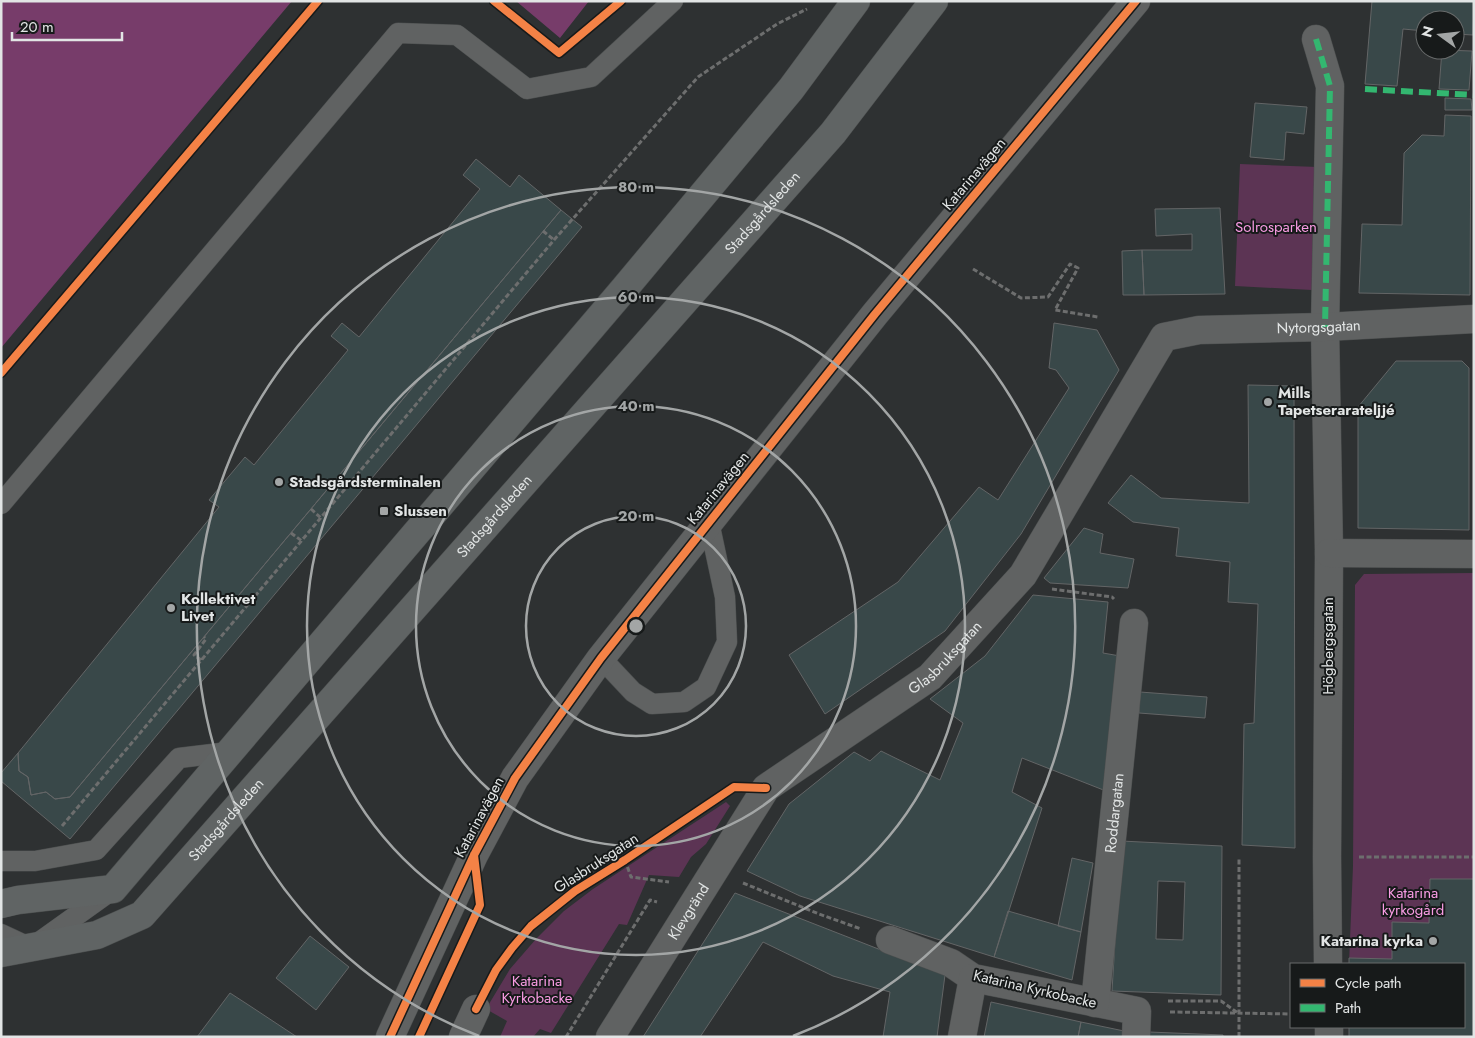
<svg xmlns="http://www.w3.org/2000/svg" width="1475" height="1038" font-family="Jost,sans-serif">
<rect width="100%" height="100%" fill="#2e3132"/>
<!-- green -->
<path fill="#5c3454" d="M1240 164 1318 167 1312 290 1235 286Z
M1474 573V1037H1349V1027H1464V964H1349L1353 866 1355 585 1364 574Z
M726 802 730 806 706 844 691 857 679 877 649 875 627 925 619 924 551 1033 540 1029 533 1037H500L507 1021 486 1009 510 969 536 939 564 911 593 889Z"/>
<!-- water -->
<path fill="#773c6a" d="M1 1H292L1 348Z
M516 1H589L560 38Z"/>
<!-- building -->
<path fill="#394849" stroke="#636566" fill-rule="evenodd" d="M1372 1H1474L1473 35 1455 34V20H1425V31L1403 29 1397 86 1365 84Z
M1442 50 1472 51 1469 90 1439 89Z
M1445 98 1471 99 1472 110H1445Z
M1255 103 1307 107 1304 134 1286 132 1284 160 1250 157Z
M1445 115 1471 116 1470 295 1359 293 1362 224 1402 225 1404 153 1422 135 1444 136Z
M476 159 510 187 519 175 561 210 70 797 55 799 46 792 31 795 28 777 19 771 18 753 219 507 209 500 245 457 254 465 348 350 331 336 342 323 359 337 480 189 463 175Z
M1220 208 1225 294 1144 295 1142 250H1192V234L1156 236 1155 209Z
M561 210 582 227 70 839 1 781V773L18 753 19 771 28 777 31 795 46 792 55 799 70 797Z
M1142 250 1144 295H1123L1122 251Z
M1054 323 1097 330 1119 370 1021 534 945 631 825 714 789 655 898 582 979 487 998 500 1069 388 1056 370 1049 368Z
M1396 361H1462L1469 368V530L1358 528V407Z
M1248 385 1294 386 1295 848 1242 845 1244 724 1254 723 1258 604 1228 602 1230 562 1176 556 1179 528 1133 522 1108 503 1131 475 1161 498 1249 503Z
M1084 528 1103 534 1100 553 1134 559 1128 588 1050 583 1044 578Z
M1033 595 1108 602 1103 653 1120 656 1106 791 1022 758 1012 792 1042 808 994 957 800 896 747 871 789 804 854 752 870 761 881 751 940 780 963 723 930 699 985 656Z
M1140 692 1207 697 1205 718 1139 713Z
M1121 841 1222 846 1221 995 1112 991ZM1158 881 1185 882 1183 940 1156 939Z
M1072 858 1093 863 1081 932 1058 926Z
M1430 879H1474V1037H1349V1027H1464V964H1349V958L1392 959V922L1429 923Z
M735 893 945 975 937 1037H883L890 992 833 976 763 942 700 1037H643Z
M1008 911 1081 932 1072 980 994 957Z
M310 936 349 967 316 1010 276 978Z
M230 993 247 1004 297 1037H197Z
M991 1002 1081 1022 1078 1037H984Z
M1081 1022 1124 1031 1123 1037H1078Z
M1149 1032 1223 1035V1037H1149Z"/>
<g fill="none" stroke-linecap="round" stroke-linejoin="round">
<!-- service casing -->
<g stroke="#4b4e4e" stroke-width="21">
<path id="service" d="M1 504 398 33 457 35 527 89 591 77 673 1
M601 658 633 692 652 704 684 702 706 687 727 642 725 597 709 522
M1 861H35L96 850 179 758 229 752
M1 934 31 948 112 890"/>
</g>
<!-- pedestrian casing -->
<g stroke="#4b4e4e" stroke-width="29">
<path id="pedestrian" d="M1316 39 1330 86 1325 327"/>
</g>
<!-- minor casing -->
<g stroke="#4b4e4e" stroke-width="29">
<g id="minor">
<path d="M1325 327 1329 553 1327 857 1328 964"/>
<path d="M1329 553 1474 554"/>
<path d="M890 940 951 963 973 978 1137 1011 1136 1037"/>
<path id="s1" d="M1095 1003 1134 623"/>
<path d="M390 1037 474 855 515 778 601 658 875 314 1136 1"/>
<path d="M463 1037 476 1009"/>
<path id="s2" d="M610 1037 766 788 930 677 1023 575 1164 337 1199 330 1325 327 1474 319"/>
<path d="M962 1037 973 978"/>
<path d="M1329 1037V1027"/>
</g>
</g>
<!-- secondary casing -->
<g stroke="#4b4e4e" stroke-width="29">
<g id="secondary">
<path d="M1 904 18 900 113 889 624 289 791 89 856 1"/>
<path id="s3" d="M1 953 97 935 142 915 833 133 934 1"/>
</g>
</g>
<!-- path -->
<path stroke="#6d6e6e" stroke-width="3" stroke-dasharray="5 2.5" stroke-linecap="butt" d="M543 231 554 240
M973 269 1021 298 1048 297 1070 264 1078 268 1055 310 1098 317
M311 509 321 518
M291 533 302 541
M1052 589 1112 597 1114 599
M201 660 194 655 206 639 204 637
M62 826 554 240 698 77 777 24 807 9
M1359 857H1474
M625 860 631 877 669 882
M743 883 819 914 861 929
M1168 1001H1221L1238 1013
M1170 1012 1291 1014
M566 1037 650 900 657 902
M1239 1037V857"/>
<!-- service -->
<use href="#service" stroke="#606262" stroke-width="20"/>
<!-- pedestrian -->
<use href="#pedestrian" stroke="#606262" stroke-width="28"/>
<!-- minor -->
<use href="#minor" stroke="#606262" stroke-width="28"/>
<!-- secondary -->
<use href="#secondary" stroke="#606464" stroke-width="28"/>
<!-- quiet -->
<path stroke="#33b770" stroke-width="6" stroke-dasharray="12 6" stroke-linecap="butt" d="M1316 39 1330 86 1325 327
M1365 89 1474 95"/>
<!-- cycleway casing -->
<g stroke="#171a1a" stroke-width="11">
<path id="cycleway" d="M494 1 559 53 621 1
M1 373 318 1
M476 1009 496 970 512 948 531 926 575 891 625 860 734 787 766 788
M390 1037 474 855 515 778 601 658 875 314 1136 1
M419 1037 480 905 474 855"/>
</g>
<!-- cycleway -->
<use href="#cycleway" stroke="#f48246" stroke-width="8"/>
</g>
<!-- distance rings -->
<g fill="none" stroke="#a3a6a6" stroke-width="2.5">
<circle cx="636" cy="626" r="110"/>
<circle cx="636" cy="626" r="220"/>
<circle cx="636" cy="626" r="329"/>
<path d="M479 1036A439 439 0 1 1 793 1036"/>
</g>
<!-- markers -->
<g fill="#a3a6a6" stroke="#171a1a" stroke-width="2">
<circle cx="1268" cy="402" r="5"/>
<circle cx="279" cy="482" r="5"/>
<rect x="379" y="506" width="10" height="10" rx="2.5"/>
<circle cx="171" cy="608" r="5"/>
<circle cx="1433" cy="941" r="5"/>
</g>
<g text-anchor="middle" stroke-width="4" stroke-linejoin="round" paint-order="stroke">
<!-- street labels -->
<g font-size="15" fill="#e2e5e5" stroke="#171a1a">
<text transform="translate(974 174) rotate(-50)" y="5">Katarinavägen</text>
<text dy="5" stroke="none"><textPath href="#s3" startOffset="1084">Stadsgårdsleden</textPath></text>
<text dy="5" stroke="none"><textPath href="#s2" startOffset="1062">Nytorgsgatan</textPath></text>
<text transform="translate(718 488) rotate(-51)" y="5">Katarinavägen</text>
<text dy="5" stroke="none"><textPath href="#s3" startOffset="679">Stadsgårdsleden</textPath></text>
<text transform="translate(1328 646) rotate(-90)" y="5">Högbergsgatan</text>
<text dy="5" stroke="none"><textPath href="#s2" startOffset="516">Glasbruksgatan</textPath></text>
<text dy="5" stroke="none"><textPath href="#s1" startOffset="191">Roddargatan</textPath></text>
<text transform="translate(479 817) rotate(-62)" y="5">Katarinavägen</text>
<text dy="5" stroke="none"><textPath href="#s3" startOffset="274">Stadsgårdsleden</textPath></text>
<text transform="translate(596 863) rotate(-33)" y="5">Glasbruksgatan</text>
<text dy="5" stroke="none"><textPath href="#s2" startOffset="148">Klevgränd</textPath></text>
<text transform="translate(1035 989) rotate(13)" y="5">Katarina Kyrkobacke</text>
</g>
<!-- park labels -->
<g font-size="15" fill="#f99ce4" stroke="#171a1a">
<text x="1276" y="232">Solrosparken</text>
<text x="1413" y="898">Katarina<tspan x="1413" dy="17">kyrkogård</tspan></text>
<text x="537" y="986">Katarina<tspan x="537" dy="17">Kyrkobacke</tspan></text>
</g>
<!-- poi labels -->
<g font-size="15" font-weight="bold" fill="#e2e5e5" stroke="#171a1a" text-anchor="start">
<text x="1278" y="398">Mills<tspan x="1278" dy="17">Tapetserarateljjé</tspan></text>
<text x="289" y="487">Stadsgårdsterminalen</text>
<text x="394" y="516">Slussen</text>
<text x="181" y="604">Kollektivet<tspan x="181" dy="17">Livet</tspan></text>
<text x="1423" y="946" text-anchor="end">Katarina kyrka</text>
</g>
</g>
<circle cx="636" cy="626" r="8" fill="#a3a6a6" stroke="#171a1a" stroke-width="2.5"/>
<g font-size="15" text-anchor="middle" font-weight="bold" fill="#a3a6a6" stroke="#171a1a" stroke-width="4" stroke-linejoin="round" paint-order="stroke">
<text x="636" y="192">80 m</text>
<text x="636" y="302">60 m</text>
<text x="636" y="411">40 m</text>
<text x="636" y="521">20 m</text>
</g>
<!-- border -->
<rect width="1475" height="1038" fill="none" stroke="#e2e5e5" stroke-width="5"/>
<!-- legend -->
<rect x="1290" y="963" width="175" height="65" fill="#171a1a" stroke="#686b6b"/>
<rect x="1300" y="979" width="25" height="8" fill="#f48246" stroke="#686b6b"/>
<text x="1335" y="988" font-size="15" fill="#e2e5e5">Cycle path</text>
<rect x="1300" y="1004" width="25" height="8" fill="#33b770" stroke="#686b6b"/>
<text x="1335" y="1013" font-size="15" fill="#e2e5e5">Path</text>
<!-- north arrow -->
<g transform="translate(1440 35) rotate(285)"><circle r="24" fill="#171a1a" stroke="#686b6b"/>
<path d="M0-4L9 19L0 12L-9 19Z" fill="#a3a6a6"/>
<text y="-8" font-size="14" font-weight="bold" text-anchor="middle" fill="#e2e5e5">N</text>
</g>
<!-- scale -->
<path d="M12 32v8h110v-8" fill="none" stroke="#e2e5e5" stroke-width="2.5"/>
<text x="20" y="32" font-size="15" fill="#e2e5e5" stroke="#171a1a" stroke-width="4" paint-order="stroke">20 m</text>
</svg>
